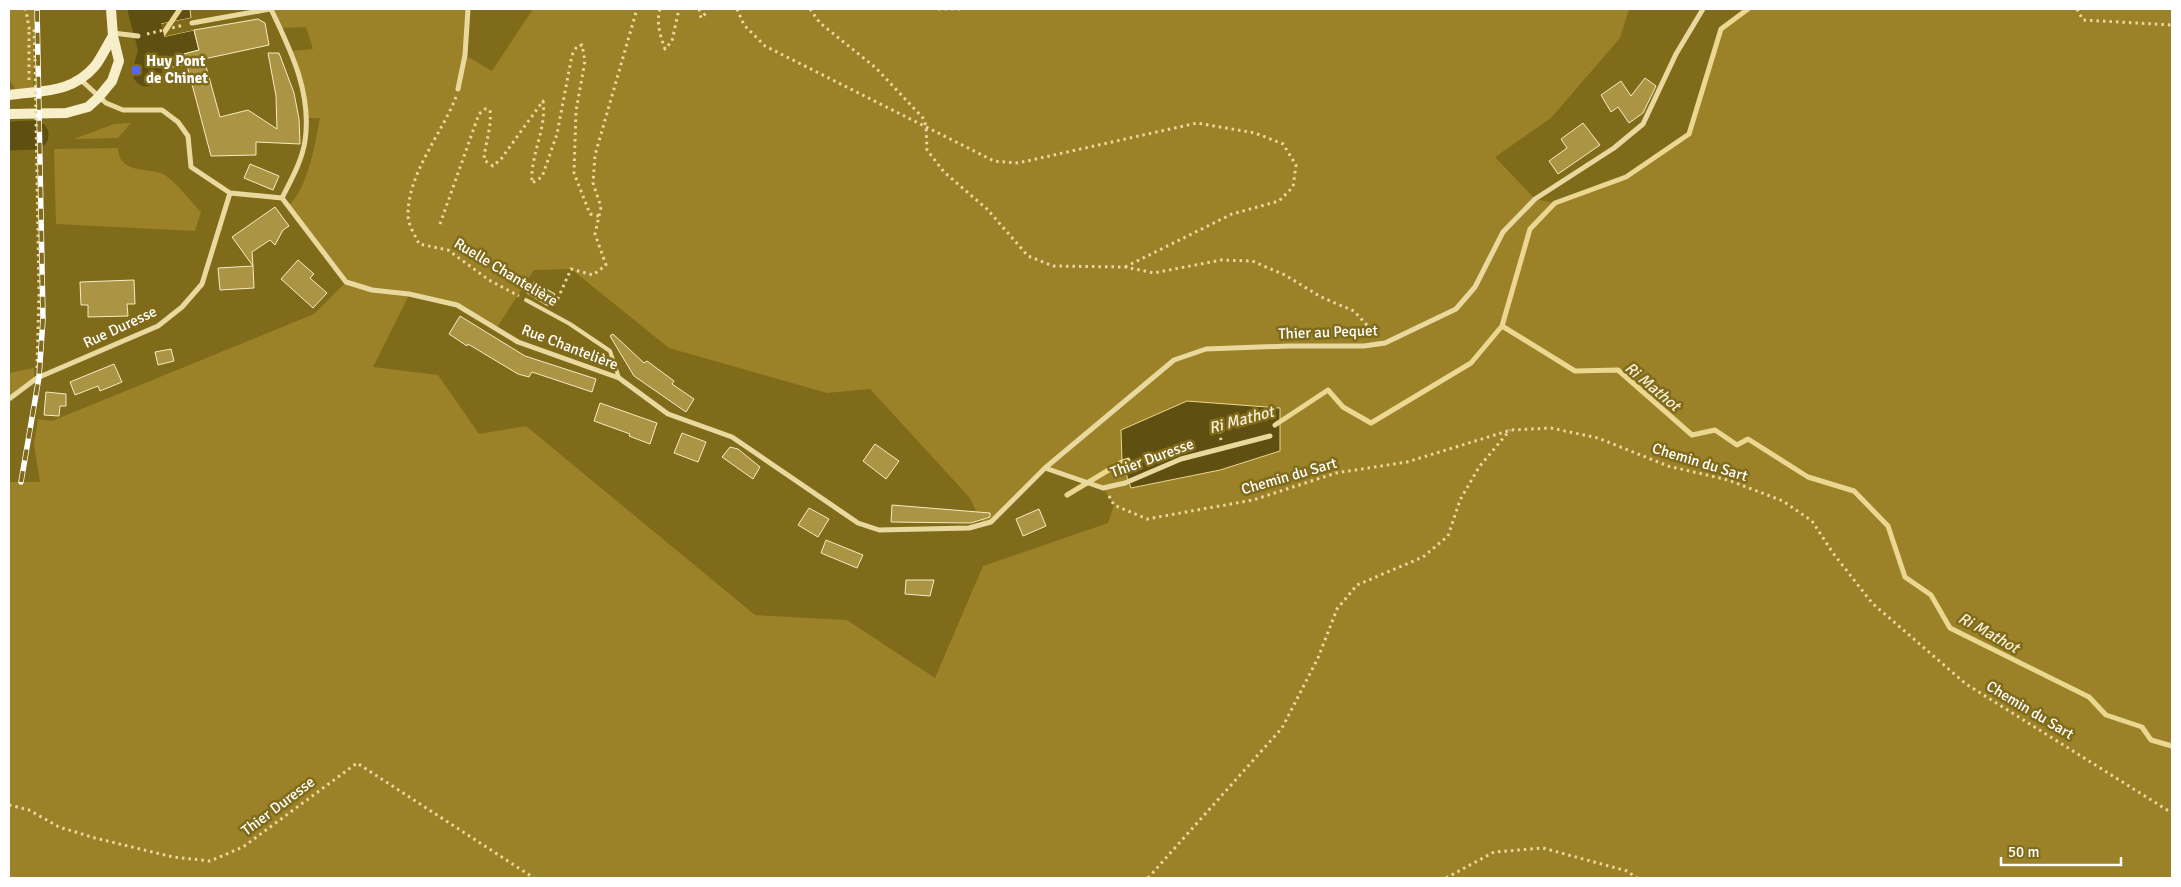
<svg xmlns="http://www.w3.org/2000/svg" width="2181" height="887" font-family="Signika,sans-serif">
<rect width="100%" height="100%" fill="#806b1b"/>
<!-- green -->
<path fill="#9b8127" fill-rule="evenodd" d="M9 9H35L33 88 16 90 9 79Z
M271 9H467L465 55 492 71 533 9H1629L1620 38 1551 118 1495 157 1535 199 1555 203 1626 177 1689 134 1721 29 1748 9H2172V878H9V482H40L34 444 38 419 52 421 314 314 346 282 288 206C308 189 315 144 320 118H306L305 96 291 51 313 49 306 27 280 28ZM571 269 669 348 827 393 870 389 970 498 983 526 1004 511 1045 468 1103 488 1114 505 1108 523 983 566 935 678 847 620 755 615 526 426 479 434 438 375 373 367 409 295 457 305 496 329 534 270ZM1280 451 1220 470 1131 488Z
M131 123 118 138 74 139 114 124Z
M118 148C119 176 150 166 165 175 178 184 190 201 201 212L195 231 56 224 54 149Z
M34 368V380L9 399V373Z"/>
<!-- water -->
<path fill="#5f4f11" stroke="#ecd791" d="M132 9H190L191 18 136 29Z
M194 30 199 50 184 54 187 64 147 72 139 42Z
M1187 401 1280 408V451L1220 470 1131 488 1122 462 1121 430Z"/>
<!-- pier -->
<path fill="#806b1b" d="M191 18 192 20 137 31 136 29Z
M193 28 194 30 139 42V40Z"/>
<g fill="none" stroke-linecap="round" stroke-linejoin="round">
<!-- stream -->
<path stroke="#ecd791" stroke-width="5" d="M157 43 180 9
M1502 326 1530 229 1555 203 1626 177 1689 134 1721 29 1748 9
M1275 425 1328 390 1343 407 1371 423 1471 363 1502 326 1575 371 1618 370 1692 435 1715 430 1737 445 1748 439 1808 477 1854 491 1888 526 1905 577 1931 595 1950 628 2089 697 2106 715 2142 727 2151 740 2172 746
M1067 495 1122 462 1128 460"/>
<!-- river -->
<path stroke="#5f4f11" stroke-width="29" d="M142 9 153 50 147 72
M9 136 34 135"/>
</g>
<!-- building -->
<path fill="#ab9443" stroke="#f7ecc2" d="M258 19 265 23 269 45 204 59 220 117 248 110 277 129 276 96 268 53H279L294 93 299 119 300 144 256 142V155L211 156 184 54 199 50 194 30Z
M1645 78 1656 86 1643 113 1629 123 1618 107 1611 112 1601 95 1621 81 1631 96Z
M1583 123 1600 145 1558 174 1549 161 1567 148 1561 139Z
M250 164 279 176 273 190 244 178Z
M275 207 289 226 283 230 275 245 270 240 252 252 253 266 232 237Z
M298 260 314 274 310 278 327 293 313 308 281 279Z
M253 266 254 288 220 290 218 268Z
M134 280 135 304H127L128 316 88 317V305H81L80 282Z
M534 282 555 294 548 306 527 293Z
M460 316 525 356 596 379 592 392 532 372 529 377 518 374 468 344 467 346 449 334Z
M613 334 644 363 647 361 674 381 672 384 694 399 686 412 634 376 610 336Z
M171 349 174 361 158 365 155 352Z
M114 364 122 382 100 391 98 386 75 395 70 382Z
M46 392 66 394V406H60L59 416 44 415Z
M600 403 657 423 650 444 629 436 630 434 594 421Z
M682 433 706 442 698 462 674 453Z
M875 444 899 461 886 479 863 461Z
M730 447 738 449 760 467 753 479 722 457Z
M892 505 990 513V517L971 523 891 522Z
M809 508 829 519 818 537 798 525Z
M1039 509 1046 526 1023 536 1016 519Z
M826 540 863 555 857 568 821 553Z
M906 580H934L930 596 905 594Z"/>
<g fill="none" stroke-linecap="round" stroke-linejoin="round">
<!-- path -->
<path stroke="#ead99e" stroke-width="3" stroke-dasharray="2.5 4" stroke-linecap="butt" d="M24 9 26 10 29 28 34 29 35 59
M660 9C656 23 660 35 665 49L672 41 679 9
M699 9 701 18 706 13 707 9
M737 9 744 25 765 46 994 161 1018 163 1197 123 1255 133 1283 144 1296 165 1293 187 1279 201 1232 214 1125 267
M810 9 820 23 876 68 923 118 926 126 927 150 944 172 987 209 1028 256 1053 266 1125 267 1154 273 1221 260 1252 261 1285 275 1321 297 1354 311 1376 335
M938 9H963
M2077 9 2083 20 2172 25
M147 34 184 25
M29 80V28
M456 97C441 135 408 173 408 215 408 225 415 235 419 244L448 250 489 280 519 296
M440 224 479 114 485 109 490 110C492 127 485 143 484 160L493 166 501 159 543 101C547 129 530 155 532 183L542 177 557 134 572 55 577 46 582 45 585 61 576 111 574 173 590 214 599 216
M555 305 571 269 593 275 606 265 595 234 601 207 593 183 595 155 637 9
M37 368 39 293
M1218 425 1221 440
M1109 496 1114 505 1147 519 1253 500 1336 473 1407 462 1511 430 1551 428 1598 438 1668 466 1728 480 1783 501 1812 521 1833 553 1872 603 1966 684 2172 813
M9 805 29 810 59 827 95 838 173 857 210 861 243 847 357 763 534 878
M1148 878 1282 728 1318 658 1337 609 1357 585 1423 557 1448 536 1460 500 1479 467 1510 430
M1446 878 1494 852 1543 848 1627 871 1637 878"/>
<!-- lane -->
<path stroke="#ead99e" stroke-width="4" d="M526 300 570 324 610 351 619 378"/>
<!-- street -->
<path stroke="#ead99e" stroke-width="5" d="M271 9C291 51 312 93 305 141 302 161 291 180 282 198
M192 23 270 9
M113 33 138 36
M81 80 106 103 123 110H162L178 122 188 136 191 167 230 193 282 198
M458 89 465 55 468 9
M282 198 346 282 372 290 409 294 457 305 518 342 619 378 668 414 732 437 858 523 879 530 969 528 991 522 1045 468 1174 360 1206 349 1289 346H1364L1385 343 1456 309 1475 287 1503 232 1535 199 1614 148 1643 124 1676 54 1703 9
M9 399 37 378 158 326 182 307 202 284 230 193
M1045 468 1103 488 1125 483 1181 459 1270 436"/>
<!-- secondary -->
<path stroke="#f7eeca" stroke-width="10" d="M9 95C42 90 71 94 95 66 102 57 107 45 113 36
M9 114 66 113 88 107 98 98 112 81 119 61 113 36 111 9"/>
<!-- rail casing -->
<g stroke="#fff" stroke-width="5.5">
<path id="rail" d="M21 482 39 377 43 319 37 9"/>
</g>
<!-- rail -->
<use href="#rail" stroke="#806b1b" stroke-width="4" stroke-dasharray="11" stroke-linecap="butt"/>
<!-- path-bridge -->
<path stroke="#ead99e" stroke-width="3" stroke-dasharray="2.5 4" stroke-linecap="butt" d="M35 59 39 293"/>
</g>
<!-- markers -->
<rect fill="#5a64fc" stroke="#806b1b" stroke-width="2" x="131" y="65" width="10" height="10" rx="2.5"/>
<g text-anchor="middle" stroke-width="5" stroke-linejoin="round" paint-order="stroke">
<!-- poi labels -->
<g font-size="15" font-weight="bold" fill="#fff" stroke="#806b1b" text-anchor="start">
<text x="146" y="66">Huy Pont<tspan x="146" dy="17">de Chinet</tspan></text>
</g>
<!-- street labels -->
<g font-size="15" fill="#fff" stroke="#806b1b">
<text transform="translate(506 272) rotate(31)" y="5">Ruelle Chantelière</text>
<text transform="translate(120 327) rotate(-25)" y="5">Rue Duresse</text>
<text transform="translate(1328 332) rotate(-2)" y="5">Thier au Pequet</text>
<text transform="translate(570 347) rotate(21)" y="5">Rue Chantelière</text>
<text transform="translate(1152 458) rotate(-20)" y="5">Thier Duresse</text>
<text transform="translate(1700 462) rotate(17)" y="5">Chemin du Sart</text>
<text transform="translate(1289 476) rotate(-16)" y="5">Chemin du Sart</text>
<text transform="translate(2030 710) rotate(31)" y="5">Chemin du Sart</text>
<text transform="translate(278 806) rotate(-37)" y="5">Thier Duresse</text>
</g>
<!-- water labels -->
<g font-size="16" font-style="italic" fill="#f8f0d4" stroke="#806b1b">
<text transform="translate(1653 386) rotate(40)" y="6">Ri Mathot</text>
<text transform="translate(1241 419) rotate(-15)" y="6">Ri Mathot</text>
<text transform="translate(1989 632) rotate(29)" y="6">Ri Mathot</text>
</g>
</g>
<!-- border -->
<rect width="2181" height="887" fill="none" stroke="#ffffff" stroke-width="20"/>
<!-- scale -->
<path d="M2001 857v8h120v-8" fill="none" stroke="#ffffff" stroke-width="2.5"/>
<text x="2008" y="857" font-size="15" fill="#ffffff" stroke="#806b1b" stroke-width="4" paint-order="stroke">50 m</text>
</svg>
